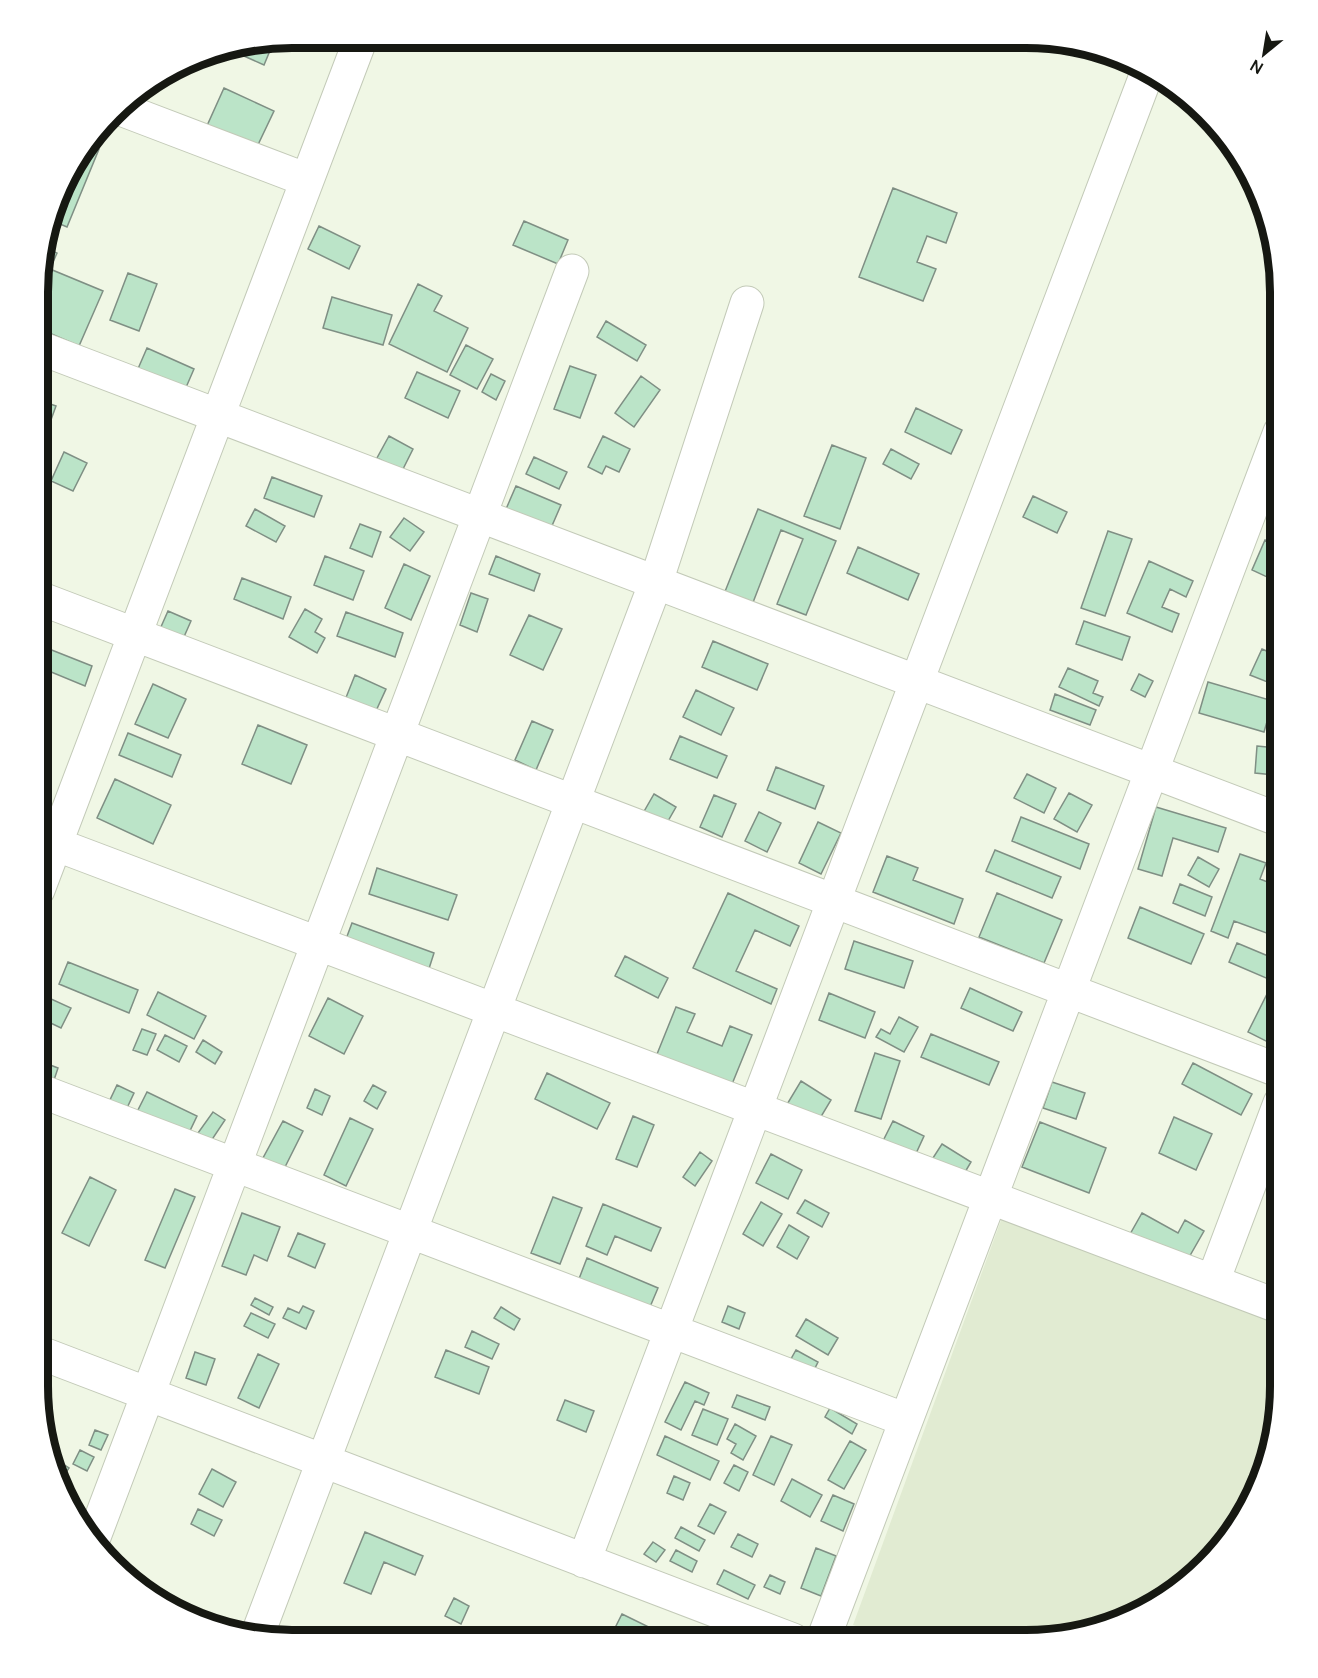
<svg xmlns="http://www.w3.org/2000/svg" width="1318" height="1678" font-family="Manrope,sans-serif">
<rect width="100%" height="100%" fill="#f0f7e5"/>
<!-- built -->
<path fill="#e1ebd2" d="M1004 1212 1280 1313V1402L1267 1467 1238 1527 1153 1607 1042 1640H894L853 1625Z"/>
<!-- building -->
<path fill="#bbe4c8" stroke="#7f8f84" stroke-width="1.5" d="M274 41 264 65 226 48Z
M224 88 274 111 255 151 206 128Z
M89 144 99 149 67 227 53 221 71 165Z
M893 188 957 213 946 243 927 236 917 262 936 269 923 301 859 277Z
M524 221 568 240 558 264 513 245Z
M319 226 360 246 349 269 308 249Z
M44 247 57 253 50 269 103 291 79 346 40 329V259Z
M128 273 157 284 139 331 110 320Z
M418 284 442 296 434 311 468 328 447 372 389 344Z
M332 297 392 315 383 345 323 328Z
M606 321 646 345 637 361 597 337Z
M466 345 493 359 477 389 450 375Z
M147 348 194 369 184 392 137 371Z
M570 366 596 375 580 418 554 409Z
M417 372 460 391 448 418 405 398Z
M491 374 505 381 496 400 482 392Z
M641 376 660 390 634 427 615 413Z
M39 400 56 406 39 453Z
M916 408 962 430 951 454 905 432Z
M389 436 413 449 402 471 377 458Z
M603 436 630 449 619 472 606 466 602 474 588 467Z
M832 445 866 458 840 529 804 516Z
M891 449 919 464 911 479 883 464Z
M64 452 87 463 73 491 51 481Z
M534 457 567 472 559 489 526 474Z
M272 477 322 496 314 517 264 498Z
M516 486 561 505 551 528 506 509Z
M1033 496 1067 512 1057 533 1023 517Z
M255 509 285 526 276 542 246 526Z
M758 509 836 541 806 615 777 604 803 539 781 530 752 605 724 594Z
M404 518 424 532 410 551 390 537Z
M360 524 381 532 372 557 350 548Z
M1108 531 1132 539 1105 616 1081 608Z
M1265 540 1280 547V583L1252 570Z
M858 547 919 574 908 600 847 573Z
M325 556 364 571 353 600 314 585Z
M496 556 540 574 534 591 489 574Z
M1149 561 1193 581 1186 597 1170 589 1162 607 1179 614 1172 632 1127 613Z
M404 564 430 576 411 620 385 608Z
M242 578 291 597 283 619 234 599Z
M471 593 488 599 477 632 460 625Z
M305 609 322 619 315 632 325 638 317 653 289 637Z
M168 611 191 621 183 639 160 629Z
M346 612 403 633 395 657 337 636Z
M529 615 562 629 543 670 510 655Z
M1084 621 1130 637 1122 660 1076 644Z
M713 641 768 664 757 690 702 667Z
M39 645 92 666 85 686 39 667Z
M1262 649 1280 657V687L1250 675Z
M1068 668 1098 681 1093 693 1103 697 1099 706 1059 687Z
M1139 674 1153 681 1145 697 1131 690Z
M355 675 386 689 375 713 345 700Z
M1208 682 1273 701 1264 732 1199 713Z
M153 684 186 699 168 738 135 724Z
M696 690 734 708 721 735 683 717Z
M1055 694 1096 710 1090 725 1050 710Z
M39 706 51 711 41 735 39 734Z
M532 721 553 730 536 770 515 760Z
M258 725 307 745 291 784 242 764Z
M128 733 181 755 172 777 119 755Z
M680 736 727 756 717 778 670 759Z
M1257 746 1276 748 1274 775 1255 773Z
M776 767 824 786 815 809 767 790Z
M1027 774 1056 788 1044 813 1014 798Z
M115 779 171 805 153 844 97 818Z
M1069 793 1092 805 1077 832 1054 819Z
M654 794 676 807 664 828 642 815Z
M714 795 736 804 722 837 700 827Z
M1156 807 1226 828 1218 852 1173 838 1162 876 1138 869Z
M759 812 781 823 767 852 745 841Z
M1021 817 1089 844 1080 869 1012 841Z
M818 822 841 833 821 874 799 863Z
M995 850 1061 877 1052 898 986 871Z
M1240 854 1266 863 1260 879 1280 887V909L1276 920 1280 921V938L1234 921 1228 938 1211 931Z
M887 856 918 868 913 880 963 899 954 924 873 892Z
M1198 857 1219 869 1209 887 1188 875Z
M377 868 457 895 448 920 369 894Z
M1180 884 1212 897 1205 916 1173 903Z
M728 893 799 926 790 946 755 930 736 971 777 989 771 1004 693 968Z
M997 893 1062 920 1044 963 979 937Z
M1140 907 1204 934 1191 964 1128 938Z
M352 923 434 953 426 978 343 947Z
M854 941 913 961 904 988 845 969Z
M1237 943 1280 961V984L1229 962Z
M625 956 668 978 658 998 615 976Z
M68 962 138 990 129 1013 59 984Z
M970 988 1022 1012 1013 1031 961 1008Z
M158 992 206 1016 194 1039 147 1015Z
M1268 992 1280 998V1027L1272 1044 1248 1032Z
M38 993 71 1008 61 1028 38 1017Z
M829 993 875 1012 865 1038 819 1020Z
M328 998 363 1016 344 1054 309 1036Z
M676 1007 695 1014 687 1032 722 1046 730 1026 752 1035 728 1094 653 1064Z
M899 1017 918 1027 904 1052 876 1037 881 1029 890 1034Z
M142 1029 156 1034 147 1055 133 1050Z
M931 1034 999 1062 989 1085 921 1057Z
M165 1035 187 1046 179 1062 157 1050Z
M203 1040 222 1052 215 1064 196 1052Z
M875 1053 900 1061 881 1119 855 1111Z
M45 1063 58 1068 52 1086 38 1081Z
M1193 1063 1252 1094 1241 1115 1182 1084Z
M547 1073 610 1103 597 1129 535 1099Z
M801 1081 831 1100 816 1125 786 1106Z
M1052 1082 1085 1093 1076 1119 1043 1108Z
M117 1085 134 1093 126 1110 109 1102Z
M373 1085 386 1092 377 1109 364 1101Z
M315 1089 330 1096 322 1115 307 1108Z
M147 1092 197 1116 187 1137 137 1112Z
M213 1112 225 1120 211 1141 198 1133Z
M633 1116 654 1125 637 1167 616 1159Z
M1174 1117 1212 1134 1196 1170 1159 1153Z
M350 1118 373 1129 346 1186 324 1175Z
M283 1121 303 1131 284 1169 263 1158Z
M893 1121 924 1136 913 1160 881 1145Z
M1040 1122 1106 1148 1089 1193 1022 1167Z
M942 1144 971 1162 961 1179 931 1161Z
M700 1152 712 1161 695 1186 683 1177Z
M771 1154 802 1170 788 1199 756 1183Z
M90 1177 116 1190 89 1246 62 1233Z
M175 1189 195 1197 165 1268 145 1260Z
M553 1197 582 1208 560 1264 531 1253Z
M805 1200 829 1213 822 1227 797 1213Z
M761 1202 782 1214 763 1246 743 1234Z
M603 1204 661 1228 651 1251 615 1236 607 1255 586 1246Z
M242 1213 280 1227 267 1261 254 1255 246 1275 222 1266Z
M1142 1213 1178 1233 1185 1220 1204 1231 1184 1266 1129 1236Z
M789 1225 809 1237 797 1259 777 1247Z
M298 1233 325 1244 315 1268 288 1256Z
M587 1258 658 1288 647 1314 577 1284Z
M255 1298 273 1307 269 1315 251 1305Z
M303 1306 314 1311 306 1329 283 1318 288 1308 299 1313Z
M728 1306 745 1313 739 1329 722 1322Z
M501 1307 520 1319 514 1330 494 1318Z
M251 1313 275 1324 268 1338 244 1326Z
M806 1319 838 1338 828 1355 796 1336Z
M472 1331 499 1344 492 1359 465 1347Z
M446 1350 489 1367 479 1394 435 1377Z
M796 1350 818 1362 810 1378 787 1366Z
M195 1352 215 1359 206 1385 186 1378Z
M258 1354 279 1364 259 1408 238 1398Z
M685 1382 709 1393 704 1405 695 1401 681 1430 665 1422Z
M737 1395 770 1407 765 1420 732 1407Z
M565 1400 594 1411 586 1432 557 1420Z
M830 1408 857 1424 852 1434 825 1417Z
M703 1409 728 1419 717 1445 692 1435Z
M735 1424 756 1436 743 1460 731 1453 736 1444 727 1439Z
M95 1430 108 1435 101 1450 89 1445Z
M665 1436 719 1461 710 1480 657 1455Z
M771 1436 792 1445 774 1485 753 1475Z
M850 1441 866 1450 844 1489 828 1480Z
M80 1450 94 1457 87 1471 73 1464Z
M60 1462 69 1468 63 1477 54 1471Z
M734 1465 748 1472 739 1491 724 1483Z
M212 1469 236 1482 223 1507 199 1494Z
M674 1476 690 1483 683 1500 667 1493Z
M792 1479 822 1495 810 1517 781 1501Z
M833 1495 854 1504 843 1531 821 1521Z
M710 1504 726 1512 714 1534 698 1526Z
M198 1509 222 1520 214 1536 191 1524Z
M681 1527 705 1540 699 1551 675 1538Z
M365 1532 423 1556 415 1575 384 1562 371 1594 344 1583Z
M738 1534 758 1544 752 1557 731 1547Z
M653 1542 665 1550 656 1562 644 1554Z
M816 1548 836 1556 821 1596 801 1588Z
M676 1550 697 1561 692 1572 670 1561Z
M724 1570 755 1585 748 1599 717 1584Z
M770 1575 785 1582 780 1594 764 1587Z
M454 1598 469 1606 461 1624 445 1616Z
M622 1614 657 1631 653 1640H620L611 1636Z
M507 1629 527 1638V1640H502Z
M335 1633 353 1640H332Z
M678 1633 694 1640H675Z"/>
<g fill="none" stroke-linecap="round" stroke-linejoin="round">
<!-- minor casing -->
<g stroke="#c3cab8" stroke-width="35">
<path id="minor" d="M118 108 307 180
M40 348 1280 820
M39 598 1280 1071
M39 838 1280 1307
M38 890 361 38
M38 1090 906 1420
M1213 1281 1280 1103
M38 1352 793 1640
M94 1537 572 271
M584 1561 1147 73
M257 1636 656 582 747 303
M823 1640 1280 432"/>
</g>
<!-- minor -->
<use href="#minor" stroke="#fff" stroke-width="33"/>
</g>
<!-- crop -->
<path d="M0 0H1318V1678H0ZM292 48H1026A244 244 0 0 1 1270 292V1386A244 244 0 0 1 1026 1630H292A244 244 0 0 1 48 1386V292A244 244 0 0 1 292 48Z" fill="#fff" fill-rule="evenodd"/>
<path fill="none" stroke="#161812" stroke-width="8" d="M292 48H1026A244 244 0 0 1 1270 292V1386A244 244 0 0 1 1026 1630H292A244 244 0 0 1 48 1386V292A244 244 0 0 1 292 48Z"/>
<!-- north arrow -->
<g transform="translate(1264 54) rotate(210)" stroke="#ffffff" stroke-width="4.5" paint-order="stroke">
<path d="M0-4.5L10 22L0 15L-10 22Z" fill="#161812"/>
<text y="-9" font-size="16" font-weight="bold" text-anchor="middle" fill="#161812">N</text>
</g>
</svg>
